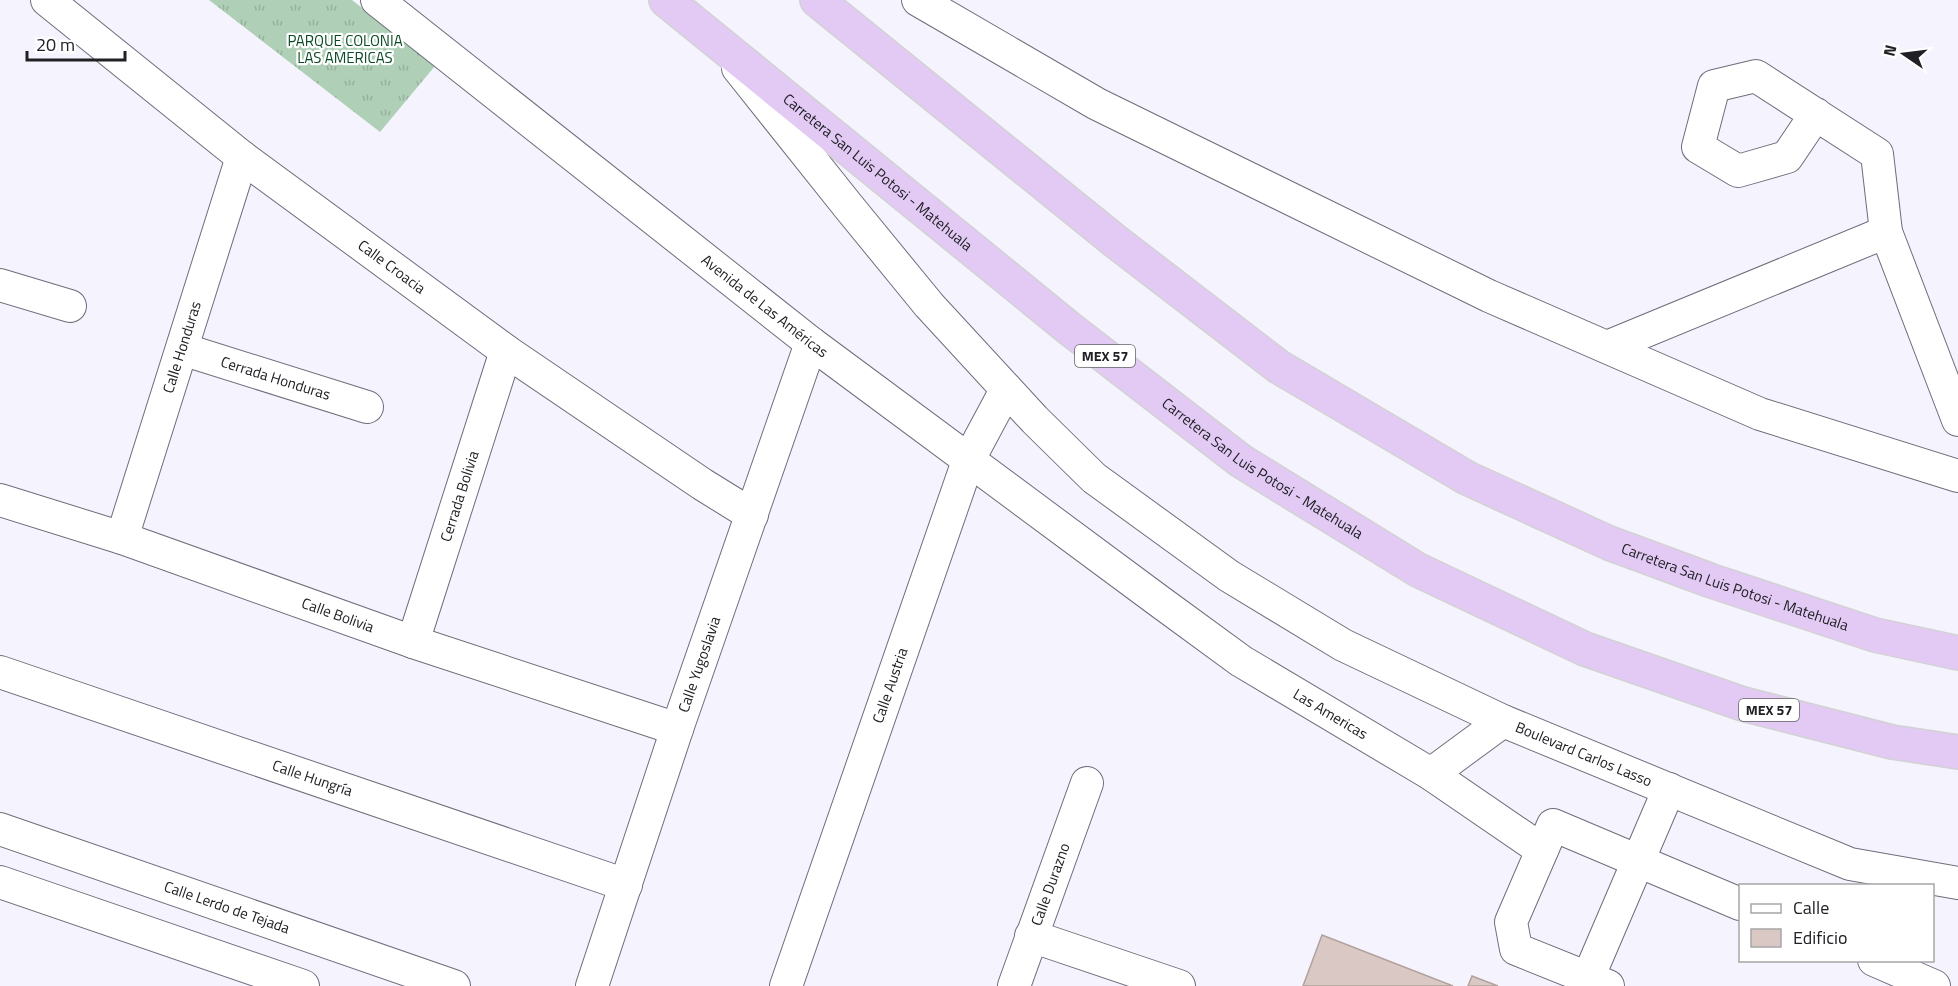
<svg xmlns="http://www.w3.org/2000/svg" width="1958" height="986" font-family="'Titillium Web',sans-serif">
<defs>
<pattern id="grass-tufts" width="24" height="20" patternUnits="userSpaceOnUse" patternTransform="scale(1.5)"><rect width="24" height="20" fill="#afd0b6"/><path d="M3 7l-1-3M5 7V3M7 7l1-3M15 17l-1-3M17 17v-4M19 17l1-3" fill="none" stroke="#96b29c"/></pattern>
</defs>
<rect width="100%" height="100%" fill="#f5f4fe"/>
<!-- grass -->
<path fill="url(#grass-tufts)" d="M209 0H352L435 66 380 132Z"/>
<!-- building -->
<path fill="#d9c8c3" stroke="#b2a29d" stroke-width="1.5" d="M1322 935 1453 986H1303Z
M1472 976 1498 986H1468Z"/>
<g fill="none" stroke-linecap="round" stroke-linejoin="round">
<!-- minor casing -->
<g stroke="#6e6d7a" stroke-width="34">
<g id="minor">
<path id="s1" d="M47 0 242 157 506 351 702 484 752 515"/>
<path id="s2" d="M377 0 811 343 1159 601 1241 661 1431 774 1503 721"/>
<path d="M918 0 1097 104 1489 296 1760 414 1958 476"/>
<path id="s3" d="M738 68 848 206 929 305 1035 420 1094 478 1229 576 1343 645 1503 721 1850 864 1958 883"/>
<path d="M1816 114 1787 157 1738 171 1698 147 1714 86 1756 76 1877 154 1886 232"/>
<path d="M0 285 70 306"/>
<path d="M1607 347 1886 232 1958 420"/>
<path id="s4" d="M182 349 367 407"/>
<path id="s5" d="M0 500 122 538 413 642 677 729"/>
<path id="s6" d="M122 538 242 157"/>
<path id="s7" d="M413 642 506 351"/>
<path id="s8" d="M0 672 626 885"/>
<path d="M1431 774 1542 850"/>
<path id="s9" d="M0 829 454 986"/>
<path d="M0 882 303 986"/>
<path d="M1031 936 1179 986"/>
<path d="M1874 960 1934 986"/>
<path d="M1588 978 1669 789"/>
<path id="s10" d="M592 986 677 729 811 343"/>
<path id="s11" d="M786 986 968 461 1006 390"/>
<path id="s12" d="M1014 986 1087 783"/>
<path d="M1608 986 1516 949 1511 922 1553 825 1740 904"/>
</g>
</g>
<!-- highway casing -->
<g stroke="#d2d2d3" stroke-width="36">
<g id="highway">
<path id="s13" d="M666 0 1070 329 1241 461 1418 570 1585 649 1743 704 1892 742 1958 752"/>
<path id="s14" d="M817 0 1115 241 1279 367 1467 478 1609 543 1712 581 1875 635 1958 653"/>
</g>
</g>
<!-- minor -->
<use href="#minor" stroke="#fff" stroke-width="32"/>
<!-- highway -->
<use href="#highway" stroke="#e3caf5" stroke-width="33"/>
</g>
<g text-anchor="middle" stroke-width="4.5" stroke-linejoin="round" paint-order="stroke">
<!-- shield labels -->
<g fill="#fff" stroke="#636366" stroke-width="1.5">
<rect x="1075" y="345" width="60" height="22" rx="4.5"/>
<rect x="1739" y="699" width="60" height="22" rx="4.5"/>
</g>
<g font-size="14" font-weight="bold" fill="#202025">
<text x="1105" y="361">MEX 57</text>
<text x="1769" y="715">MEX 57</text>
</g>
<!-- park labels -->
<g font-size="15" fill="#0a4a24" stroke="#fff">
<text x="345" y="46">PARQUE COLONIA<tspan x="345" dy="17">LAS AMERICAS</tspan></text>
</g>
<!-- street labels -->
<g font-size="15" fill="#202025" stroke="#fff">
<text dy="5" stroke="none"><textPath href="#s13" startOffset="273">Carretera San Luis Potosi - Matehuala</textPath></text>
<text dy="5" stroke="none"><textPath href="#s1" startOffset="436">Calle Croacia</textPath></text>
<text dy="5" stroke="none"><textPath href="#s2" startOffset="494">Avenida de Las Américas</textPath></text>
<text dy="5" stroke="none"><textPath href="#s6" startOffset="200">Calle Honduras</textPath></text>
<text dy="5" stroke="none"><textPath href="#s4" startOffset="98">Cerrada Honduras</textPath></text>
<text dy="5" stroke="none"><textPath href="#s13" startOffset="759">Carretera San Luis Potosi - Matehuala</textPath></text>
<text dy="5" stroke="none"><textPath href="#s7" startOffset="153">Cerrada Bolivia</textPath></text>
<text dy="5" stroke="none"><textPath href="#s14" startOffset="1098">Carretera San Luis Potosi - Matehuala</textPath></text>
<text dy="5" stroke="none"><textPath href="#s5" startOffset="357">Calle Bolivia</textPath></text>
<text dy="5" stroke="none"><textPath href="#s10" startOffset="339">Calle Yugoslavia</textPath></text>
<text dy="5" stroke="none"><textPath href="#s11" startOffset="318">Calle Austria</textPath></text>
<text dy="5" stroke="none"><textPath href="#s2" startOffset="1192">Las Americas</textPath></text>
<text dy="5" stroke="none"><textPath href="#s3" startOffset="1108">Boulevard Carlos Lasso</textPath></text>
<text dy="5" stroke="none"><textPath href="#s8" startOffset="330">Calle Hungría</textPath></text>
<text dy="5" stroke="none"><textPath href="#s12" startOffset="108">Calle Durazno</textPath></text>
<text dy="5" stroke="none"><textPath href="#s9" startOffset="240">Calle Lerdo de Tejada</textPath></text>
</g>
</g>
<!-- legend -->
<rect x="1739" y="884" width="195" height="78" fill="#ffffff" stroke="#a6a6a8" stroke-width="1.5"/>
<rect x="1751" y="904" width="30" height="9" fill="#ffffff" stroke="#a6a6a8" stroke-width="1.5"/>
<text x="1793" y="914" font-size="18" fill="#202025">Calle</text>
<rect x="1751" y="929" width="30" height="18" fill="#d9c8c3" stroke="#a6a6a8" stroke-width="1.5"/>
<text x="1793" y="944" font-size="18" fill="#202025">Edificio</text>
<!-- north arrow -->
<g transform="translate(1904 54) rotate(284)" stroke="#ffffff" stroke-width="4.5" paint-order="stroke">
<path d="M0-4.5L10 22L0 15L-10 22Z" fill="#202025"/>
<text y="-9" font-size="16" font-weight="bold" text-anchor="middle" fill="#202025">N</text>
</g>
<!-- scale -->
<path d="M27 51v9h98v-9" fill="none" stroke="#202025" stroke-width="3"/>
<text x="36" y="51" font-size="18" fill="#202025" stroke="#ffffff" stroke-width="4.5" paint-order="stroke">20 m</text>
</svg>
